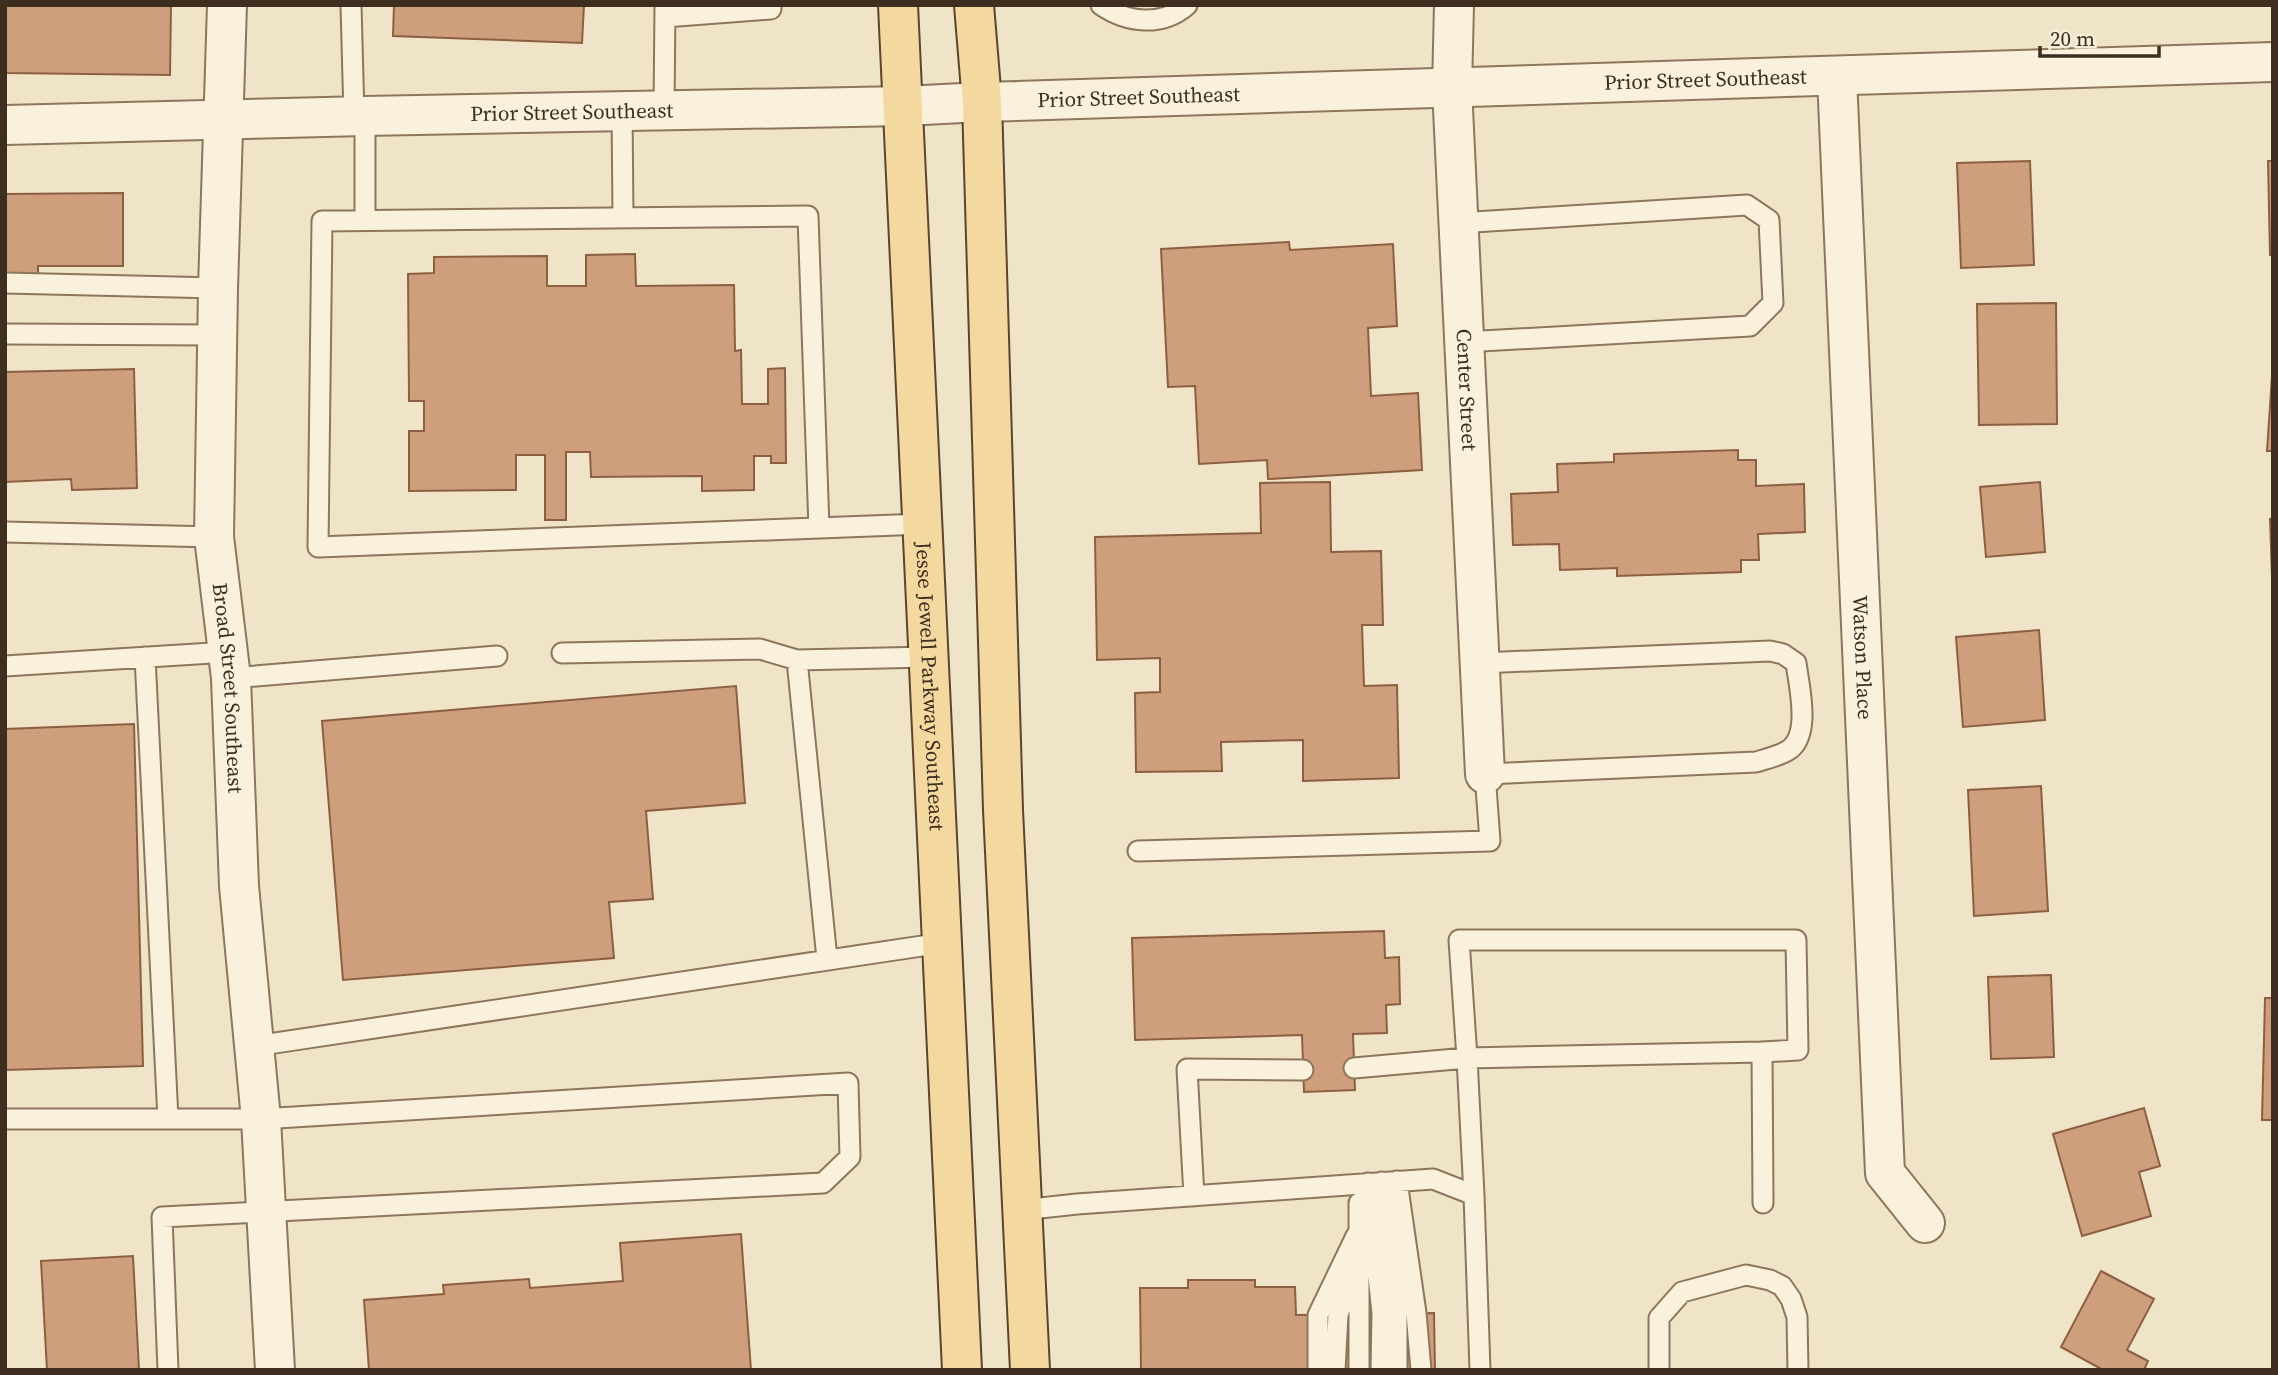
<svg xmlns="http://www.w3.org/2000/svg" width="2278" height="1375" font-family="'Source Serif 4',serif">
<rect width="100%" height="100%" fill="#f0e4c8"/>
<!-- building -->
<path fill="#cf9f7d" stroke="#8d5f41" stroke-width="2" d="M5 5H171L170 75 5 73Z
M394 5H584L582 43 393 36Z
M2030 161 2034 265 1961 268 1957 163Z
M2268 161H2273V255H2270Z
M123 193V266H38V275H5V194Z
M1289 242 1290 250 1393 244 1397 326 1368 328 1371 396 1418 393 1422 470 1268 479 1267 460 1199 464 1195 386 1168 387 1161 249Z
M635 254 636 286 734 285 735 351 741 350 742 404H768V369L785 368 786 463H771V456H754V490L702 491V476L591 477 590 452H566V520H545V455H516V490L409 491V431H424V401H409L408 274 434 273V257L547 256V286H586V255Z
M2056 303 2057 424 1979 425 1977 304Z
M2273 361V451H2267Z
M134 369 137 488 72 490 71 479 5 482V372Z
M1738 450V460H1756V486L1804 484 1805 532 1758 534 1759 560H1741V572L1617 576V568L1560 570 1559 544 1513 545 1511 494 1558 492 1557 464 1614 462V454Z
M1330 482 1331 552 1381 551 1383 625H1362L1364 686 1397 685 1399 778 1303 781V740L1221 742 1222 771 1136 772 1135 693 1160 692V658L1097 660 1095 537 1261 533 1260 483Z
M2040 482 2045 552 1986 557 1980 487Z
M2270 519H2273V605Z
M2039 630 2045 720 1963 727 1956 637Z
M736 686 745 803 646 811 653 899 609 902 614 958 343 980 322 721Z
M134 724 143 1066 5 1070V729Z
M2041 786 2048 911 1974 916 1968 790Z
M1384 931 1385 958 1399 957 1400 1004 1386 1005 1387 1033 1353 1034 1355 1090 1304 1092 1302 1035 1135 1040 1132 938Z
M2051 975 2054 1057 1991 1059 1988 977Z
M2265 998H2273V1120H2262Z
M2144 1108 2160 1166 2139 1172 2151 1216 2082 1236 2053 1134Z
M741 1234 751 1370H369L364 1300 444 1294 443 1285 529 1279 530 1288 623 1281 620 1243Z
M133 1256 139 1370H47L41 1261Z
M2101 1271 2154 1299 2127 1350 2148 1361 2144 1370H2103L2061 1347Z
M1188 1280H1255V1287H1295L1296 1315 1434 1313 1435 1370H1141L1140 1288H1188Z"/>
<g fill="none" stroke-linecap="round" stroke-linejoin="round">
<!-- lane casing -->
<g stroke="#8d765c" stroke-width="23">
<path id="lane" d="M351 5 354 116
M1101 5C1127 23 1162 27 1187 5
M665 17 771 9V5
M664 110 665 6
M622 111 623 217
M365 220V116
M1458 223 1747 205 1769 220 1773 303 1750 326 1464 342
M5 283 218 288
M5 334 216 335
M819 528 808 216 322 221 318 547 923 524
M5 532 214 537
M562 653 760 649 797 660 928 657
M145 657 168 1119
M797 660 827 959
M5 666 228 652
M231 678 497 656
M1138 851 1490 841 1485 774 1756 762C1766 759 1778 756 1787 751 1812 737 1799 686 1796 663L1783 654 1770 651 1480 663
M255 1046 942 943
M1762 1052 1467 1058 1459 940H1796L1798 1050 1762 1052 1763 1203
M1354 1068 1467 1058 1474 1195
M5 1119H261L848 1083 850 1157 823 1183 162 1217 168 1370
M1397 1181 1416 1313 1421 1370
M1382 1182 1397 1314V1370
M1368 1183 1382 1313 1381 1370
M1194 1196 1187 1069 1303 1070
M1359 1203V1370
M1022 1210 1077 1204 1433 1179 1474 1195 1480 1370
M1318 1370V1315L1356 1236
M1335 1370 1338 1315 1354 1268
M1659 1370V1318L1682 1292 1746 1275 1770 1280 1782 1286 1791 1299 1797 1317 1798 1370"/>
</g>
<!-- street casing -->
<g stroke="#8d765c" stroke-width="42">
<g id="street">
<path id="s1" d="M227 5 218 288 214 537 231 678 239 886 261 1119 275 1370"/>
<path id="s2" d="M1454 5 1452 88 1485 774"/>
<path id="s3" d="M1837 77 1885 1173 1925 1223"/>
<path id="s4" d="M5 125 365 116 904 106 982 102 2273 62"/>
</g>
</g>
<!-- primary casing -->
<g stroke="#5b4430" stroke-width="42">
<g id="primary">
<path id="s5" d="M898 5 962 1370"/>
<path d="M974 5 982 102 1003 810 1030 1370"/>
</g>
</g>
<!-- lane -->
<use href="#lane" stroke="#faf1dc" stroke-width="19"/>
<!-- street -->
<use href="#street" stroke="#faf1dc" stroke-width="38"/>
<!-- primary -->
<use href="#primary" stroke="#f3d9a0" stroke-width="38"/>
</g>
<g text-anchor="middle" stroke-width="5" stroke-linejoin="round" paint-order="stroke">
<!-- street labels -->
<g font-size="21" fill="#3d2e20" stroke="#f7eed8">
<text dy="7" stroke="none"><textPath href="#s4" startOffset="1701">Prior Street Southeast</textPath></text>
<text dy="7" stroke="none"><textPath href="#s4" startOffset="1134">Prior Street Southeast</textPath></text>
<text dy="7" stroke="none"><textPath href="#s4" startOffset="567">Prior Street Southeast</textPath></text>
<text dy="7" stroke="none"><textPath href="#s2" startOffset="385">Center Street</textPath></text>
<text dy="7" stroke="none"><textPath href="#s3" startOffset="581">Watson Place</textPath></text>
<text dy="7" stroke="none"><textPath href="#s5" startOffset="682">Jesse Jewell Parkway Southeast</textPath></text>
<text dy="7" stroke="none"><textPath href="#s1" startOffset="684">Broad Street Southeast</textPath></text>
</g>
</g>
<!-- border -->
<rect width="2278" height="1375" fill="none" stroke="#3d2e20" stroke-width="14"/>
<!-- scale -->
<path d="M2040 46v10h119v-10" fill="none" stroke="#3d2e20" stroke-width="3.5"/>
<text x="2050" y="46" font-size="21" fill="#3d2e20" stroke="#f7eed8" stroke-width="5" paint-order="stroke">20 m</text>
</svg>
